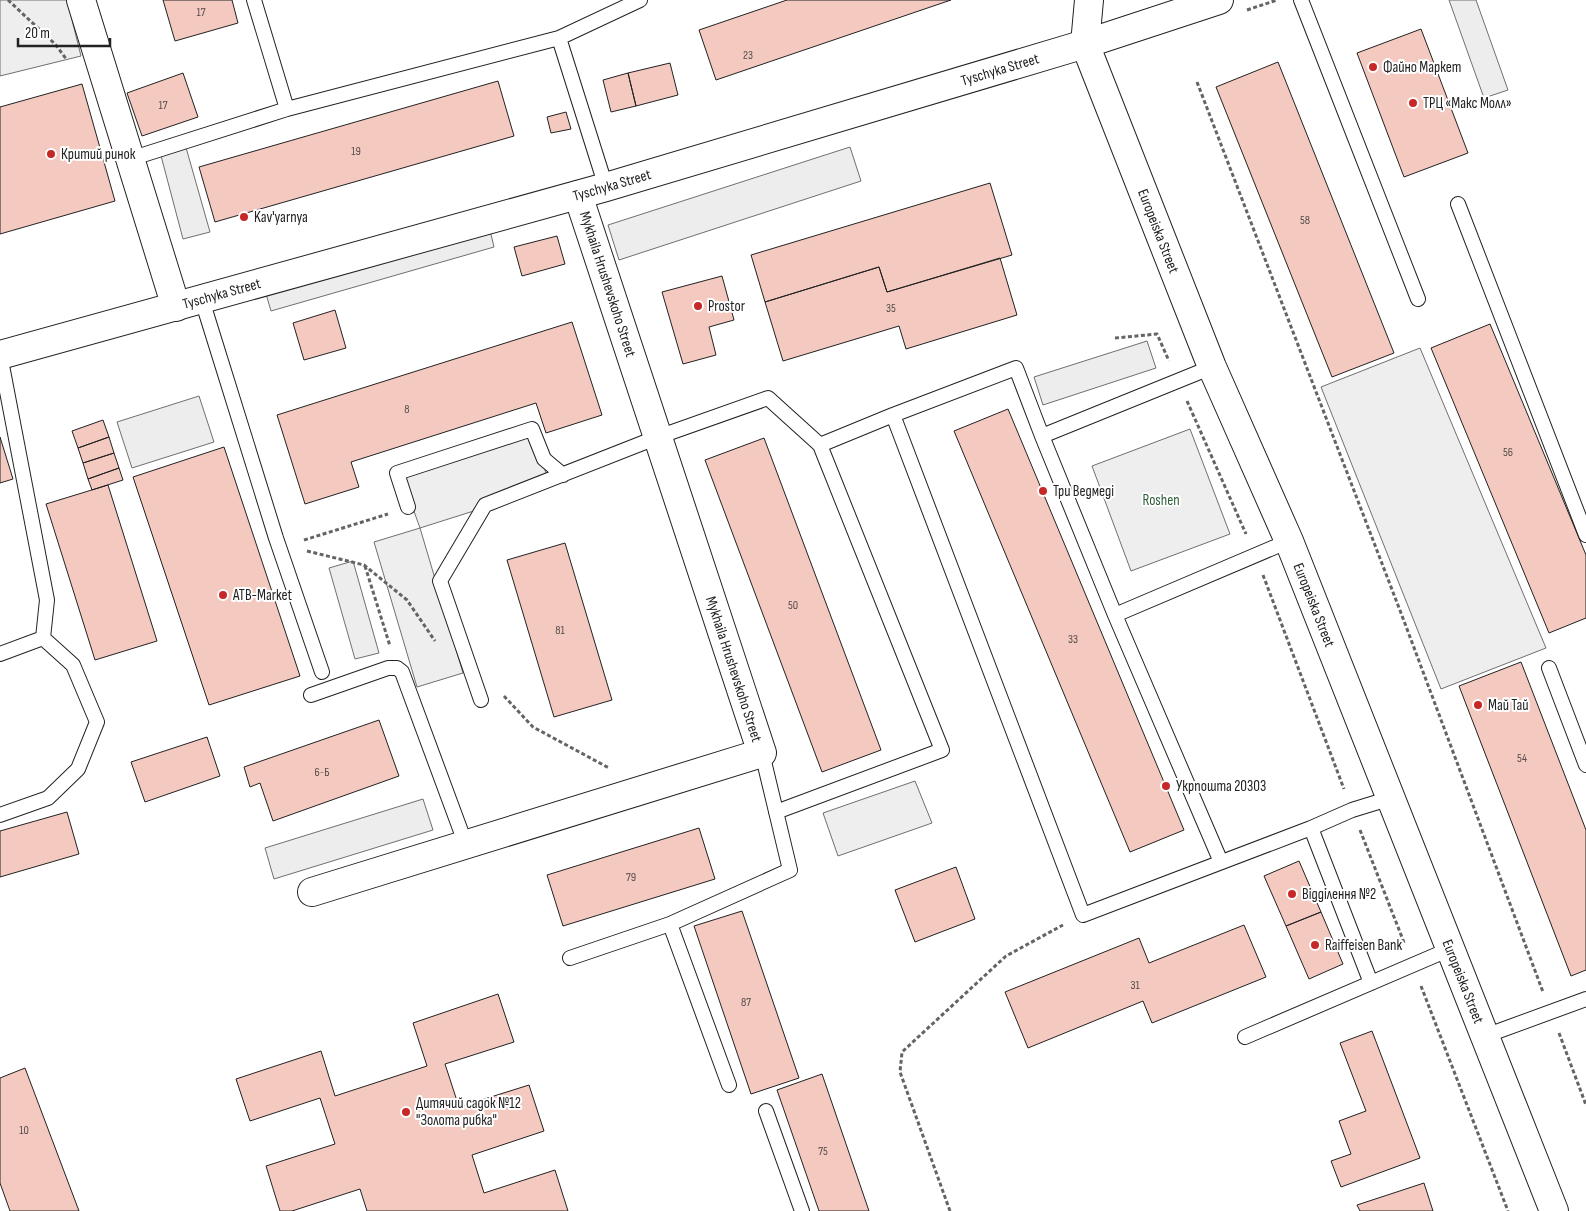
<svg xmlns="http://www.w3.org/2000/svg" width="1586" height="1211" font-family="'Sofia Sans Condensed',sans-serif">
<rect width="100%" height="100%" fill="#fff"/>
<!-- green -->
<path fill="#eee" stroke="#6f6f6f" d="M0 0H67L81 56 0 76Z
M1420 348 1546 648 1441 689 1321 387Z
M1190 429 1230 534 1131 571 1092 466Z
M530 432 548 478 480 509 420 528 463 673 417 687 374 542 420 528 401 475Z
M915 781 932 823 838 856 823 813Z"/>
<!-- parking -->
<path fill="#ededed" stroke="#6f6f6f" d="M1449 0H1476L1508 90 1484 98Z
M185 144 210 232 183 239 160 152Z
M850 147 861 181 619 260 608 225Z
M489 226 494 247 271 311 264 287Z
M1147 341 1156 368 1043 405 1034 377Z
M199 396 214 442 132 468 117 422Z
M353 561 379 653 355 659 329 568Z
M423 799 433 830 274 879 265 848Z"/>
<!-- building -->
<path fill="#f3c9c0" stroke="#222" d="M163 0H232L238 23 175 41Z
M787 0H951L716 80 699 30Z
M1421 29 1468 153 1404 177 1357 53Z
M1278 62 1394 353 1332 377 1216 87Z
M670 63 678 95 636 106 628 73Z
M183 73 198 117 142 136 127 93Z
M628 73 636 106 611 112 603 80Z
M498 81 514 136 215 222 199 167Z
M82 84 115 201 0 234V107Z
M566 112 571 129 551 133 547 117Z
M990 183 1012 255 887 292 879 267 765 302 751 255Z
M557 236 565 264 522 276 514 247Z
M1000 258 1017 315 906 349 899 326 783 361 765 302 879 267 887 292Z
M722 276 734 320 709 327 716 355 683 364 662 292Z
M335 310 346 348 304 360 293 323Z
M572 322 602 415 546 433 536 403 351 462 359 487 305 504 277 415Z
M1490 324 1586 555V618L1549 633 1431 348Z
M1008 409 1184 830 1130 852 954 431Z
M103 420 109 437 78 448 72 431Z
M0 437 13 479 0 483Z
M109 437 114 453 83 463 78 448Z
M764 438 881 750 822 772 705 460Z
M224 447 300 676 209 705 133 477Z
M114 453 119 468 88 479 83 463Z
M119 468 123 480 92 490 88 479Z
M108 485 157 641 95 660 46 504Z
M565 543 612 700 554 717 507 560Z
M1521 662 1586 830V970L1571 976 1459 686Z
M379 720 399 776 273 821 260 783 250 787 244 767Z
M207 737 220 776 145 802 131 762Z
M67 812 79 854 0 877V831Z
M699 828 715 879 563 926 547 875Z
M1299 861 1321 912 1286 926 1264 876Z
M956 867 975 919 915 942 895 890Z
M742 911 799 1078 751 1094 694 926Z
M1321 912 1343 964 1309 979 1286 926Z
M1244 925 1266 977 1152 1023 1143 1001 1028 1048 1005 992 1139 938 1149 963Z
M498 994 514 1042 445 1064 459 1107 529 1085 544 1131 472 1155 484 1193 555 1170 568 1211H367L360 1189 292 1211H280L266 1166 335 1144 320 1098 250 1121 236 1079 321 1051 335 1096 427 1066 413 1023Z
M1372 1031 1420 1158 1341 1187 1331 1161 1351 1154 1339 1121 1366 1111 1340 1043Z
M25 1068 79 1211H10L0 1183V1078Z
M822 1074 869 1211H819L777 1090Z
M1424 1183 1433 1211H1360L1357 1205Z"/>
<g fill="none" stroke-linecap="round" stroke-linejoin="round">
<!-- lane casing -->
<g stroke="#222" stroke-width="16">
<path id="lane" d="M254 0 287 109
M1301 0 1418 299
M559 38 606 187
M130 159 287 109 559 38 640 0
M1458 204 1586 535
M202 300 276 538 322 672
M0 355 47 600 43 638
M1212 367 1042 436 1115 615 1221 862
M1042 436 1016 368 893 415 1083 915 1311 828 1352 810 1391 798
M408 507 397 473 532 429 544 459 563 475
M1115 615 1289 541
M0 654 43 638
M1549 668 1586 765
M311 695 388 668H397L402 672 466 845
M481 700 440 581 485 505 658 437 768 398 820 445
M776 812 942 750 820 445 893 415
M0 815 48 798 78 769 97 722 73 665 43 638
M1311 828 1371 983
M670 924 729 1085
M570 958 670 924 790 870 762 753
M1485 1036 1586 999
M1245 1037 1450 949
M766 1111 802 1211"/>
</g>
<!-- street casing -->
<g stroke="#222" stroke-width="30">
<path id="street" d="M81 0 176 307
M1085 44 1089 0
M312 892 762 753 578 195"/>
</g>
<!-- secondary casing -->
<g stroke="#222" stroke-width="30">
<g id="secondary">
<path id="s1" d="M1085 44 1212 367 1289 541 1554 1211"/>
<path id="s2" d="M0 355 606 187 1085 44 1219 0"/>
</g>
</g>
<!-- path -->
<path stroke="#646464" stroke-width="3" stroke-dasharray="4 2.5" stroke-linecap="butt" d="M8 0 55 44 67 60
M1247 10 1277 0
M1197 82 1401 613 1543 992
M1115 338 1157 334 1169 361
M1187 401 1246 534
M304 540 388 514
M307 551 364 565 407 600 435 641
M365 566 390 646
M1263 575 1344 789
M504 696 533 727 609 768
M1360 830 1405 945
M1421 986 1508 1211
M1559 1033 1586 1105
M950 1211 900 1072 902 1052 1006 956 1063 925"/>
<!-- lane -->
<use href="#lane" stroke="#fff" stroke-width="14"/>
<!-- street -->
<use href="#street" stroke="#fff" stroke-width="28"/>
<!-- secondary -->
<use href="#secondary" stroke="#fff" stroke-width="28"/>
</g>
<!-- markers -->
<g fill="#c62828" stroke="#fff" stroke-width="2">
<circle cx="1373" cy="67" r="5"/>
<circle cx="1413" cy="103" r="5"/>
<circle cx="51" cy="154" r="5"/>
<circle cx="244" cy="217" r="5"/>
<circle cx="698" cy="306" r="5"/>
<circle cx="1043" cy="491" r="5"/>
<circle cx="223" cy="595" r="5"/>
<circle cx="1478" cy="705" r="5"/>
<circle cx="1166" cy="786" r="5"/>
<circle cx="1292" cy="894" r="5"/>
<circle cx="1315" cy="945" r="5"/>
<circle cx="406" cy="1112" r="5"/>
</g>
<g text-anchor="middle" stroke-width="4" stroke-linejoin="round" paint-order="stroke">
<!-- number labels -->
<g font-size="12" fill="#564c4a">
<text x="201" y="16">17</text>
<text x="748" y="59">23</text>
<text x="163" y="109">17</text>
<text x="356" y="155">19</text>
<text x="1305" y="224">58</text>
<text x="891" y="312">35</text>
<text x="407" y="413">8</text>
<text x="1508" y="456">56</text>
<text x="793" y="609">50</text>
<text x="560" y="634">81</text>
<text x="1073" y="643">33</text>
<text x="1522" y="762">54</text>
<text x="322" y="776">6-Б</text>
<text x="631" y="881">79</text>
<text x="1135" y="989">31</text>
<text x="746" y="1006">87</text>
<text x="24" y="1134">10</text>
<text x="823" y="1155">75</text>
</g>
<!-- poi labels -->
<g font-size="15" fill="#222" stroke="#fff" text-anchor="start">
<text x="1383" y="72">Файно Маркет</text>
<text x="1423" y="108">ТРЦ «Макс Молл»</text>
<text x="61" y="159">Критий ринок</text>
<text x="254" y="222">Kav'yarnya</text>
<text x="708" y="311">Prostor</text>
<text x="1053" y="496">Три Ведмеді</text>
<text x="233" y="600">ATB-Market</text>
<text x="1488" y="710">Май Тай</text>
<text x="1176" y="791">Укрпошта 20303</text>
<text x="1302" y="899">Відділення №2</text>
<text x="1325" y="950">Raiffeisen Bank</text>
<text x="416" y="1108">Дитячий садок №12<tspan x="416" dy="17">"Золота рибка"</tspan></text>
</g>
<!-- street labels -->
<g font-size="15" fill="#222" stroke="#fff">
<text dy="5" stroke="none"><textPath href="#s2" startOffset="1040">Tyschyka Street</textPath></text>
<text dy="5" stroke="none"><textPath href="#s2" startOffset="635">Tyschyka Street</textPath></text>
<text dy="5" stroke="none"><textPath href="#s1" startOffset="201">Europeiska Street</textPath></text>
<text transform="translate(608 284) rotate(72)" y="5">Mykhaila Hrushevskoho Street</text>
<text dy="5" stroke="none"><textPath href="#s2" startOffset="230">Tyschyka Street</textPath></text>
<text dy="5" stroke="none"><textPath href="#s1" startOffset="606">Europeiska Street</textPath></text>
<text transform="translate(734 669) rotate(72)" y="5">Mykhaila Hrushevskoho Street</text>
<text dy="5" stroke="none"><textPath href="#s1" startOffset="1011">Europeiska Street</textPath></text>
</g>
<!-- park labels -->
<g font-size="15" fill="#2f5e38" stroke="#fff">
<text x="1161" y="505">Roshen</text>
</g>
</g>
<!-- scale -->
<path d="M18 38v8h92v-8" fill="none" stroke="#222222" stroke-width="2.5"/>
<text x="25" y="38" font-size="15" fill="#222222" stroke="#ffffff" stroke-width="4" paint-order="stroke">20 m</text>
</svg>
